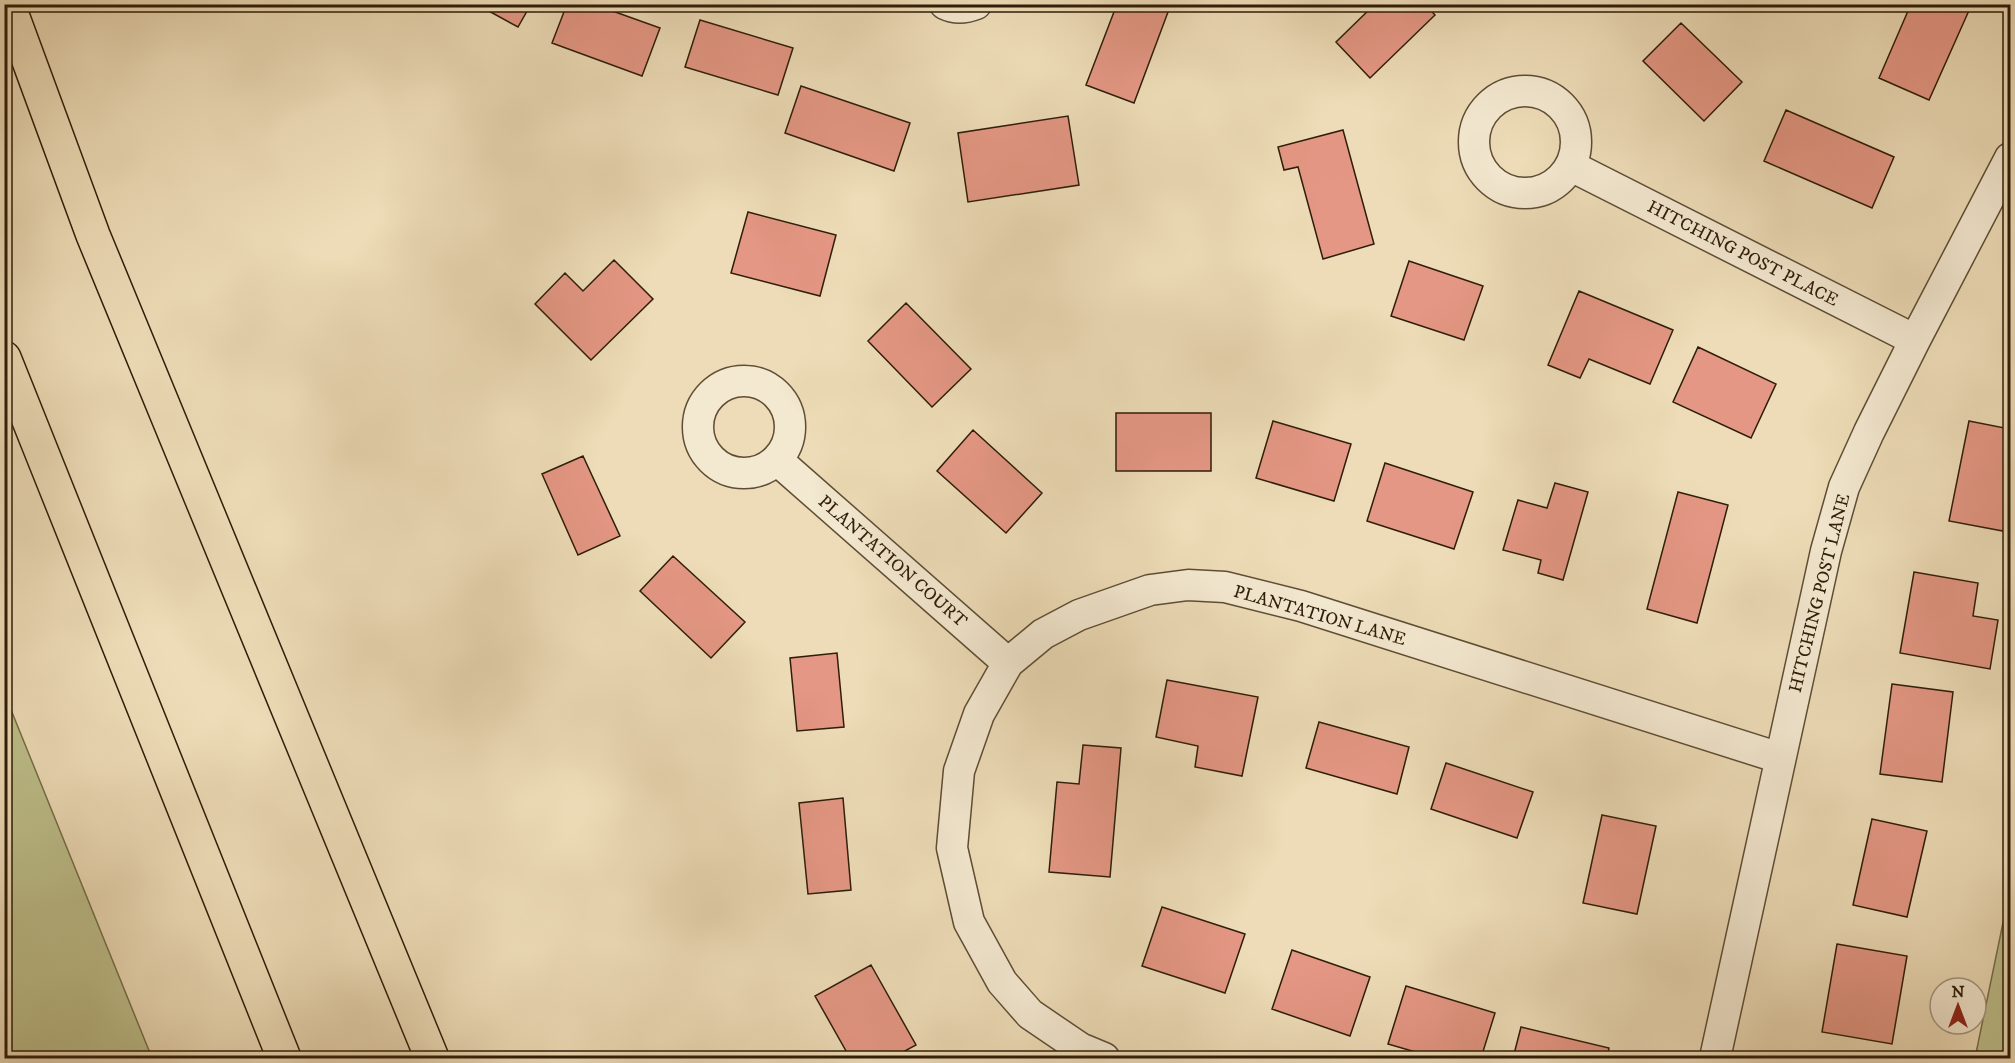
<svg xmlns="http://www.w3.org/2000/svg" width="2015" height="1063" font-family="'IM FELL DW Pica',serif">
<rect width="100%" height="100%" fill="#eddcb7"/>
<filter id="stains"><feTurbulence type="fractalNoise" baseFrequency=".00333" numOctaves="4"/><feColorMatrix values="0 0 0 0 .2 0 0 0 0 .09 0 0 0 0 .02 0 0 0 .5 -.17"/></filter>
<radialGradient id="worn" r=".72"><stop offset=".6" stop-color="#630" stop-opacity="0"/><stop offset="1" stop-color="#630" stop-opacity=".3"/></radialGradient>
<!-- green -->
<path fill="#bdbf8b" stroke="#766e4a" stroke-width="1.5" d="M4 695H5L152 1058H5Z
M2010 889V1058H1975Z"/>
<!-- building -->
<path fill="#e49784" stroke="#2e1d09" stroke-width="1.5" d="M476 4H531L518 27Z
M567 4H593L660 28 642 76 552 43Z
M1117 4H1171L1134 103 1086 85Z
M1375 4H1425L1435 15 1370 78 1336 42Z
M1911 4 1971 6 1929 100 1879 78Z
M700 20 793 48 778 95 685 67Z
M1681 23 1742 82 1704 121 1643 61Z
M801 86 910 123 894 171 785 133Z
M1786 110 1894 157 1872 208 1764 161Z
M1068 116 1079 185 968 202 958 133Z
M1343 130 1374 244 1323 259 1298 167 1284 170 1278 147Z
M748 212 836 235 820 296 731 273Z
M614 260 653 299 591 360 535 304 565 273 583 291Z
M1409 261 1483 286 1464 340 1391 316Z
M1579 291 1673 330 1650 384 1589 359 1580 378 1548 365Z
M906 303 971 369 932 407 868 341Z
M1698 347 1776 384 1751 438 1673 402Z
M1116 413H1211V471H1116Z
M1273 421 1351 444 1334 501 1256 478Z
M1969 421 2010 429V491L2003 531 1949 521Z
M973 430 1042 493 1006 533 937 471Z
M583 456 620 536 578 555 542 474Z
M1385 463 1473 492 1454 549 1367 521Z
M1555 483 1588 492 1563 580 1538 573 1541 560 1503 550 1518 500 1547 508Z
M1678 492 1728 505 1697 623 1647 609Z
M673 556 745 622 711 658 640 591Z
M1914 572 1978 583 1973 616 1998 620 1990 669 1900 653Z
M837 653 844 727 797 731 790 658Z
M1167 680 1258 697 1242 776 1195 767 1198 746 1156 737Z
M1892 684 1953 692 1942 782 1880 774Z
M1319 722 1409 747 1397 794 1306 768Z
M1083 745 1121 748 1110 877 1049 872 1057 782 1079 784Z
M1446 763 1533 792 1517 838 1431 809Z
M843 798 851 890 808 894 799 803Z
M1602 815 1656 826 1637 914 1583 903Z
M1872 819 1927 831 1907 917 1853 905Z
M1162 907 1245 934 1225 993 1142 966Z
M1837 944 1907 956 1892 1044 1822 1032Z
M1292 950 1370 977 1350 1036 1272 1009Z
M871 965 916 1045 892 1058H850L815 996Z
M1406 986 1495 1013 1481 1058H1436L1388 1044Z
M1521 1027 1609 1048 1607 1058H1513Z"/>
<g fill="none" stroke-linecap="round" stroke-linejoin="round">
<!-- minor casing -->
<g stroke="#5e4d34" stroke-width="33">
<path id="minor" d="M945 4C955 9 966 8 976 4
M1474 142a51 51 0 1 1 102 0a51 51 0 1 1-102 0Z
M1571 166 1915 340
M698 427a46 46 0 1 1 92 0a46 46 0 1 1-92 0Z
M777 460 1008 663
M1104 1058 1080 1048 1030 1014 1002 982 969 922 952 848 959 771 979 714 1008 663 1043 634 1079 615 1150 590 1188 585 1225 587 1301 606 1780 758
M1715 1058 1826 551 1844 487 1869 432 1915 340 2010 158"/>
</g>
<!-- motorway casing -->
<g stroke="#2e1d09" stroke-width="36">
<path id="motorway" d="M8 4 93 235 432 1058
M4 358 284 1058"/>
</g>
<!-- minor -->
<use href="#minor" stroke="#f3e8d0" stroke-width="30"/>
<!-- motorway -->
<use href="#motorway" stroke="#eddcb7" stroke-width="33"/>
</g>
<g text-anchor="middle" stroke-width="6" stroke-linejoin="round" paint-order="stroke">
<!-- street labels -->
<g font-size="18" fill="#2e1d09" stroke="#f3e8d0">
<text transform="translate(1743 253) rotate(27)" y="6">HITCHING POST PLACE</text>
<text transform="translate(893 561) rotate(41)" y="6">PLANTATION COURT</text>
<text transform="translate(1819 593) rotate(-76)" y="6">HITCHING POST LANE</text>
<text transform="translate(1320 615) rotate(16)" y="6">PLANTATION LANE</text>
</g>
</g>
<!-- margin -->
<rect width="2015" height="1063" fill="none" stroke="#eddcb7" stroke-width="24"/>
<rect x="6" y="6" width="2003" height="1051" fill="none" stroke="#2e1d09" stroke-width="3"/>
<rect x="12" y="12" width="1991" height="1039" fill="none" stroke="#2e1d09" stroke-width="1.5"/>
<!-- north arrow -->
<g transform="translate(1958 1006)"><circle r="28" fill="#f3e8d0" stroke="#a49780" stroke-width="1.5"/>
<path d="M0-4.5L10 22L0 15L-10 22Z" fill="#8f2418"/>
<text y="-9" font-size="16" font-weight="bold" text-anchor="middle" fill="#2e1d09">N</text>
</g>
<rect width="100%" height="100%" filter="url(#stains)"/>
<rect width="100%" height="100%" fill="url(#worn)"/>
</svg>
